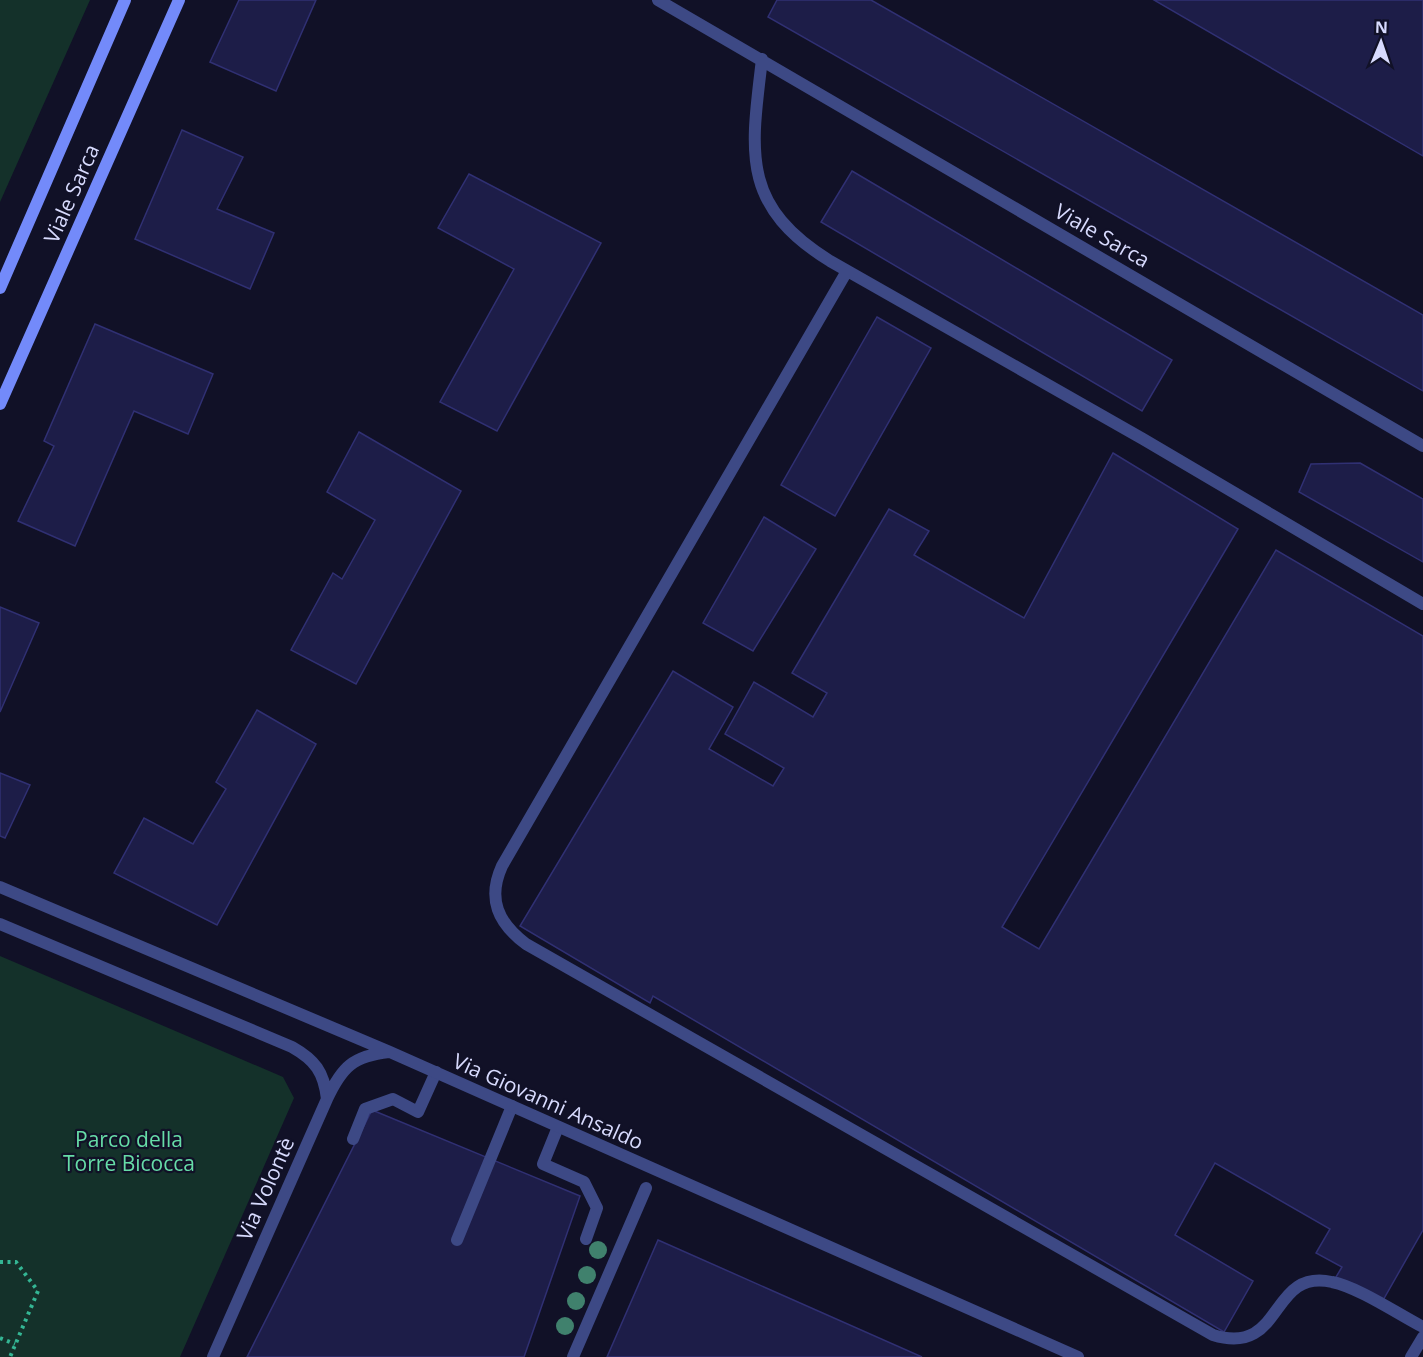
<svg xmlns="http://www.w3.org/2000/svg" width="1423" height="1357" font-family="'Open Sans',sans-serif">
<rect width="100%" height="100%" fill="#111127"/>
<!-- green -->
<path fill="#14312a" d="M0 0H90L0 202Z
M0 956 283 1077 294 1098 180 1357H0Z"/>
<!-- building -->
<path fill="#1d1d48" stroke="#303073" stroke-width="1.5" d="M239 0H316L276 91 210 62Z
M777 0H871L1423 315V391L768 17Z
M1154 0H1423V156Z
M182 130 243 157 217 209 274 233 250 289 135 239Z
M852 171 1172 360 1142 411 821 222Z
M469 174 601 243 497 431 440 402 514 269 438 228Z
M877 317 931 348 835 516 781 485Z
M95 324 213 374 188 434 134 411 75 546 18 521 54 446 44 441Z
M359 432 461 491 356 684 291 650 333 573 342 579 375 520 327 492Z
M1113 453 1238 529 1002 927 1039 949 1276 550 1423 636V1230L1382 1302 1336 1277 1342 1267 1316 1253 1330 1229 1215 1163 1175 1235 1253 1281 1224 1332 653 996 650 1003 520 926 673 671 733 707 709 749 773 786 784 768 725 734 754 682 813 717 827 693 792 673 889 509 929 531 914 555 1024 618Z
M1360 463 1423 499V562L1299 492 1311 464Z
M764 517 816 549 753 651 703 623Z
M0 607 39 623 0 712Z
M257 710 316 744 217 925 114 873 144 818 193 844 226 789 216 782Z
M0 773 30 785 5 838 0 836Z
M372 1110 580 1196 524 1357H247Z
M658 1240 922 1357H607Z"/>
<g fill="none" stroke-linecap="round" stroke-linejoin="round">
<!-- path -->
<path stroke="#34b694" stroke-width="4" stroke-dasharray="3 4.5" stroke-linecap="butt" d="M0 1262H16L38 1291 10 1357
M0 1338 15 1344"/>
<!-- lane -->
<path stroke="#3d4985" stroke-width="12" d="M658 0 1423 446
M762 59C751 152 740 205 830 261L1143 439 1423 604
M847 271 502 866C487 899 498 923 526 944L1213 1335C1285 1357 1268 1268 1332 1282 1358 1287 1398 1314 1423 1327
M558 1127 543 1164 584 1182 597 1208 586 1239
M353 1139 365 1109 393 1099 418 1112 436 1072
M457 1240 512 1106
M1411 1357 1423 1337"/>
<!-- street -->
<path stroke="#3d4985" stroke-width="12" d="M0 887 390 1052 1078 1357
M0 924 292 1047C315 1060 324 1072 327 1099L213 1357
M327 1099C342 1067 353 1056 389 1052
M573 1357 646 1188"/>
<!-- secondary -->
<path stroke="#738afa" stroke-width="12" d="M0 288 125 0
M0 404 179 0"/>
</g>
<!-- trees -->
<g fill="#40816d">
<circle cx="598" cy="1250" r="9"/>
<circle cx="587" cy="1275" r="9"/>
<circle cx="576" cy="1301" r="9"/>
<circle cx="565" cy="1326" r="9"/>
</g>
<g text-anchor="middle" stroke-width="4.5" stroke-linejoin="round" paint-order="stroke">
<!-- street labels -->
<g font-size="21" fill="#d8dbfe" stroke="#111127">
<text transform="translate(72 194) rotate(-66)" y="7">Viale Sarca</text>
<text transform="translate(1102 236) rotate(30)" y="7">Viale Sarca</text>
<text transform="translate(548 1102) rotate(24)" y="7">Via Giovanni Ansaldo</text>
<text transform="translate(266 1189) rotate(-66)" y="7">Via Volontè</text>
</g>
<!-- park labels -->
<g font-size="21" fill="#66dca7" stroke="#111127">
<text x="129" y="1147">Parco della<tspan x="129" dy="24">Torre Bicocca</tspan></text>
</g>
</g>
<!-- north arrow -->
<g transform="translate(1381 42) rotate(2)" stroke="#111127" stroke-width="4.5" paint-order="stroke">
<path d="M0-4.5L10 22L0 15L-10 22Z" fill="#d8dbfe"/>
<text y="-9" font-size="16" font-weight="bold" text-anchor="middle" fill="#d8dbfe">N</text>
</g>
</svg>
